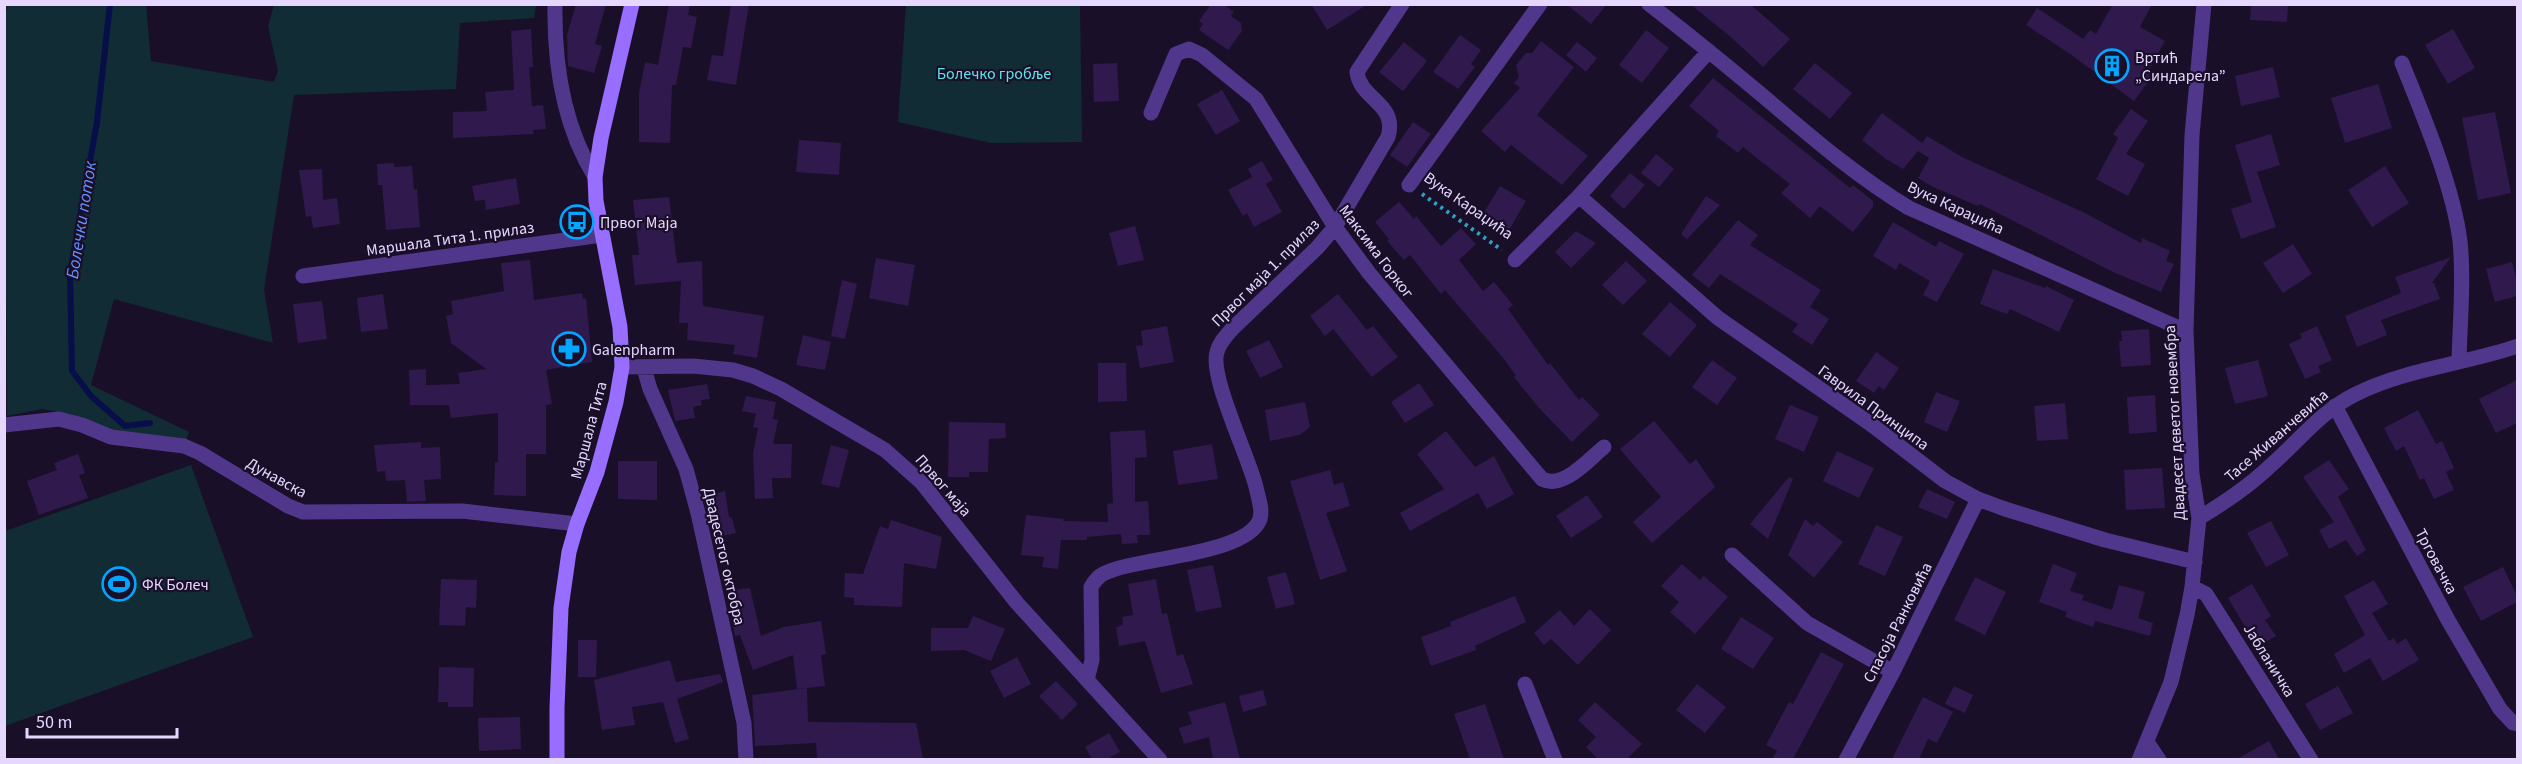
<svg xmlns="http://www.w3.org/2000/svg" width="2522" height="764" font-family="'Source Sans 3',sans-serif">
<rect width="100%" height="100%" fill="#1a0f29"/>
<!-- green -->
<path fill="#112c34" d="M8 5H146L151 61 274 82 278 71 268 26 274 5H536L534 18 460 23 456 89 294 95 264 290 273 343 114 299 91 385 189 432 185 442 114 434 71 414 42 409 7 416 4 17Z
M906 5H1080L1082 142 991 143 898 122Z
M191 465 253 637 5 726V531Z"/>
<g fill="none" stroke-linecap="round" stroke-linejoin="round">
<!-- stream -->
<path stroke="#070e4a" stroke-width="6" d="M110 4 97 122 70 273 72 371 91 396 125 426 150 423"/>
</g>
<!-- building -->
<path fill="#30194c" d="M576 4H606L595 44 602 46 594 73 568 66 567 35Z
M669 4H690L688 15 697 17 691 48 683 47 676 85H672L670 143 639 142V93L645 62 658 65Z
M731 4H749L736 85 707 80 712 55 723 56Z
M1211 4H1223L1234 12 1231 16 1241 23 1242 31 1228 50 1199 30 1203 24 1199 21Z
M1311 4H1368L1327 30Z
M1566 4H1607L1591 24Z
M1690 4H1750L1790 39 1763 67 1732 38Z
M2113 4H2152L2140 27 2165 41 2147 73 2152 77 2134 101 2070 54 2026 25 2037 8 2083 39 2090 30 2096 34Z
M2251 4H2288L2287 22 2250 20Z
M531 29 533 67H529L532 106 543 105 546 129 533 130 534 134 453 138V112L487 111 485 92 514 90 511 31Z
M2453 29 2475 68 2448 84 2425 45Z
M1646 30 1669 48 1642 83 1619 65Z
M1460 35 1481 50 1471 64 1475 67 1458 89 1433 72Z
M1541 41 1574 67 1537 115 1588 156 1562 185 1511 145 1505 152 1481 131 1520 88 1514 83 1519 77 1516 65 1526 53H1532Z
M1404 42 1427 61 1403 91 1379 72Z
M1577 42 1597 58 1586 72 1566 55Z
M1117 63 1119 101 1094 102 1093 64Z
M1815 63 1852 93 1830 119 1793 89Z
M2273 67 2280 97 2241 106 2235 76Z
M1713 78 1850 188 1853 185 1873 201V207L1853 232 1820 206 1810 218 1781 193 1790 184 1743 147 1738 153 1716 136 1719 131 1689 106Z
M2378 84 2392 128 2345 143 2331 98Z
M1222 90 1240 121 1216 135 1197 104Z
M2131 109 2148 121 2126 154 2145 164 2128 196 2096 179 2118 138 2113 134Z
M2495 112 2511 193 2478 200 2462 118Z
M1882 113 1922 143 1927 136 1962 157 2085 213 2141 243 2142 238 2170 251 2166 261 2174 264 2161 292 2113 272 1980 204 1978 206 1933 187 1918 178 1929 158 1918 151 1903 169 1886 159 1862 140Z
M1413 122 1431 134 1407 167 1390 155Z
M2271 134 2280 165 2257 172 2276 227 2241 239 2231 209 2252 202 2235 145Z
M799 140 841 143 839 175 796 172Z
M1656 154 1674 169 1659 187 1641 173Z
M1262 161 1273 180 1266 184 1282 212 1254 227 1247 213 1243 216 1228 190 1252 177 1248 169Z
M394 163V167L412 166 414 190 417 189 420 227 386 230 382 185H378L377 164Z
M2385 166 2409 203 2372 227 2348 190Z
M322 169 323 200 337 198 340 224 313 228 311 216 306 217 299 170Z
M1630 173 1645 185 1624 209 1610 196Z
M516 178 520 204 486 210 485 200 475 201 472 186Z
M1500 186 1526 201 1509 230 1483 214Z
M1706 196 1720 205 1687 239 1681 234Z
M669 197 677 263 702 261 703 306 764 316 757 358 733 354 735 345 687 340 688 323H679L681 281 635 285 632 255H639L633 200Z
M1399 202 1414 219 1416 216 1441 246 1461 228 1476 244 1459 260 1483 291 1494 282 1513 305 1508 309 1548 365 1550 363 1579 400 1582 397 1600 415 1572 442 1539 408 1514 377 1516 376 1504 359 1445 290 1441 294 1410 255 1404 260 1387 241 1389 239 1375 222Z
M1738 220 1758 235 1750 245 1821 290 1810 307 1829 319 1812 345 1792 332 1798 324 1720 274 1709 288 1692 275Z
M1893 222 1936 247 1939 241 1964 254 1937 302 1923 295 1930 281 1899 263 1896 270 1873 256Z
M1135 226 1144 260 1118 266 1109 233Z
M1576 231 1596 243 1571 268 1555 252Z
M2293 244 2312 274 2283 293 2263 263Z
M2451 257 2432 283H2434L2440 299 2381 320 2387 335 2357 347 2345 316 2401 293 2395 277Z
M876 258 915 265 908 306 869 298Z
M530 260 534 300 582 293 583 299 586 298 592 362 546 370 552 404 546 405V454H526V496L494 495 495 462H498V413L451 418 449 405H410L409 370 426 369V385L460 384 458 373 486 369 451 343 446 316 453 314 451 301 504 291 501 263Z
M1626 261 1647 281 1623 305 1602 285Z
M2512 262 2517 281V296L2495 302 2486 269Z
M1993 269 2045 288 2046 286 2074 300 2059 332 2010 309 2007 314 1980 304Z
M842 280 857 284 845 339 831 336Z
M383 294 388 329 361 332 357 298Z
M1338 294 1367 330 1373 326 1398 357 1372 377 1333 329 1325 336 1310 316Z
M322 301 327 339 298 343 293 304Z
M1670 302 1697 325 1670 357 1642 334Z
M1167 326 1174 362 1140 368 1136 346 1143 345 1141 331Z
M2317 326 2332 360 2318 366 2321 372 2305 379 2289 344 2302 338 2300 334Z
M2149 329 2151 365 2121 367 2119 341H2122L2121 331Z
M803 335 831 342 825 370 796 365Z
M1269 340 1283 367 1260 378 1246 351Z
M1876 352 1899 368 1884 390 1879 386 1874 393 1856 381Z
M1712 360 1737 378 1717 405 1692 387Z
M2258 360 2268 396 2235 404 2225 368Z
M1098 363H1126L1127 401 1098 402Z
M2517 380V423L2496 433 2479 399Z
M1419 383 1434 405 1405 423 1391 402Z
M707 384 710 399 701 400 702 405 693 407 695 418 675 421 668 390Z
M1936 392 1960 401 1947 432 1924 422Z
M2155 395 2157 432 2129 434 2127 397Z
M746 396 776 402 773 419 778 420 773 444H792L791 478H772L773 498 755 499 753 454 758 428 753 427 756 414 742 411Z
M1305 402 1310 427 1300 435 1270 441 1265 410Z
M2065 403 2068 439 2037 441 2034 406Z
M1790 405 1819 417 1804 452 1775 439Z
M2418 410 2436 444 2442 441 2454 468 2446 472 2454 490 2434 499 2424 478 2420 480 2404 446 2396 451 2384 428Z
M1654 421 1690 464 1696 459 1715 487 1652 543 1633 522 1661 497 1620 449Z
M949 422 1005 423 1006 438 989 439 988 472H969V477H948Z
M1145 430 1147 457 1135 458V502L1148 501 1150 535H1137L1138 543 1122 544 1121 534 1087 537V540H1061L1058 569 1042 567 1044 557 1021 555 1026 515 1064 519 1063 521 1108 522 1107 504 1113 503 1110 432Z
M1446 431 1475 467 1494 456 1514 494 1487 509 1478 493 1410 531 1400 513 1444 489 1417 454Z
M421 442V448L440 447 441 479 424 480 426 501 407 502 405 480 386 481 385 471 377 472 374 445Z
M1212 444 1218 479 1178 485 1173 451Z
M831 445 849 450 839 488 821 484Z
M1837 451 1874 468 1859 498 1823 481Z
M78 454 85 473 79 475 88 498 39 515 27 481 57 470 54 463Z
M2329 460 2349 489 2338 497 2366 550 2357 556 2346 540 2329 549 2319 530 2334 522 2303 477Z
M618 461H657V500L618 499Z
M2162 468 2165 508 2126 510 2124 470Z
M1330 470 1334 485 1343 482 1350 506 1326 513 1347 571 1320 580 1290 481Z
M1789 477 1793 479 1768 539 1750 524Z
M1927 489 1955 502 1947 519 1918 507Z
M725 491 729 517 732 518 736 533 713 538 703 496Z
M1587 495 1603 517 1571 538 1556 516Z
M1805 519 1813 526 1817 522 1843 542 1814 578 1788 555Z
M891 520 942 537 936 569 904 563 902 607 854 605V598L844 597 845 573 863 574 880 526 888 529Z
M2271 521 2289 555 2266 567 2247 533Z
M1876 525 1903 537 1885 576 1858 564Z
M1682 564 1700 580 1704 576 1728 597 1695 634 1670 612 1679 602 1661 586Z
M2053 564 2077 573 2070 591 2084 595 2082 600 2112 610 2119 585 2145 592 2138 618 2153 623 2150 636 2095 621 2093 627 2065 617 2067 612 2039 602Z
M1213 565 1222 607 1196 612 1187 570Z
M2503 567 2517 596V602L2481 621 2463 587Z
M1286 572 1295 604 1276 609 1267 577Z
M1975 577 2006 592 1985 635 1954 620Z
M441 579 477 580 476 608 466 607 465 626 439 625Z
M1156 579 1162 614 1167 613 1177 656 1183 654 1193 684 1161 693 1145 641 1119 646 1116 627 1123 625 1122 617 1133 615 1128 584Z
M2374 580 2388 604 2372 613 2389 641 2394 638 2397 644 2406 638 2419 660 2383 681 2370 658 2344 673 2334 654 2365 635 2344 596Z
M2252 584 2271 616 2265 620 2276 636 2260 645 2250 629 2247 630 2228 598Z
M750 588 761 636 784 627 821 621 826 654 821 655 825 686 797 689 793 655 753 670 740 635 735 636 731 616 739 614 734 590Z
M1515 596 1526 622 1475 646 1476 650 1431 666 1421 637 1451 626 1450 622Z
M1590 609 1611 630 1578 665 1551 639 1544 645 1534 633 1560 610 1574 626Z
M973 616 1005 629 991 661 964 650 931 651V628H968Z
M1741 617 1774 638 1753 669 1721 649Z
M578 640H597L596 677H578Z
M1821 652 1844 664 1793 759H1772L1777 751 1766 745 1789 702 1793 704Z
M1017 657 1031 684 1004 698 990 671Z
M670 660 676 682 720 674 723 682 677 699 689 739 675 743 663 702 632 707 635 725 602 730 594 680Z
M439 667 474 668 473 707H448V702H438Z
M1056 681 1078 704 1062 720 1039 696Z
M1697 684 1726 707 1705 733 1676 710Z
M1954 686 1973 695 1965 713 1945 704Z
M2338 686 2353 713 2320 730 2305 704Z
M807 688 808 722 916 723 923 759H817L816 743 755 746 752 695Z
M1263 690 1267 705 1243 712 1239 696Z
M1923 697 1953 712 1937 743 1928 739 1919 759H1892Z
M1225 702 1240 759H1213L1209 737 1184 744 1179 728 1192 724 1188 712Z
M1595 702 1642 744 1627 759H1598L1586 747 1596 737 1578 720Z
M1485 704 1504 759H1470L1454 714Z
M520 717 521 749 479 751 478 718Z
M1109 733 1120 752 1107 759H1092L1085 747Z
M2269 741 2279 759H2237Z"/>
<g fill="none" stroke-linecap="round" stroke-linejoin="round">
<!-- path -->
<path stroke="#28a4c2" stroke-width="4" stroke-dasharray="3 4.5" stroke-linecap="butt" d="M1422 194 1502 250"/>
<!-- street -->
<path stroke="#50378b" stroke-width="15" d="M555 4C554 64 563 126 595 177
M1649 4C1688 34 1726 65 1763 96 1810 136 1856 176 1909 208L2186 331
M2402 63C2423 115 2453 186 2460 241 2464 280 2460 321 2459 360
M1151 113 1176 54 1189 49 1202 55 1256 99 1335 227 1369 273 1542 479C1563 490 1588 460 1604 447
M1409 185 1540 4
M1579 196 1718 318 1872 425 1945 481 1978 499 2005 509 2105 540 2195 562
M1515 260 1579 196 1709 51
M303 276 602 235
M622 367 693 366 733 370 753 376 781 389 885 450 922 483 1017 603 1160 760
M644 368 650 389 686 469 698 513 744 723 746 760
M2335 406 2448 620 2500 709 2513 723 2518 724
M4 425 59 419 82 425 111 437 184 446 200 453 288 506 303 512 462 511 577 524
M2199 518C2224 503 2248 487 2269 467 2298 442 2321 411 2356 394 2406 369 2465 364 2518 346
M1732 555 1807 623 1893 672
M2192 587 2206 594 2311 760
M1087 680 1092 660 1091 587C1094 582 1097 577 1103 574 1134 557 1247 556 1260 519 1263 509 1258 497 1256 487 1249 457 1209 376 1217 352 1219 343 1226 336 1232 329L1317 248 1335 227 1388 137C1398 103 1360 100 1357 72L1402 4
M1525 684 1555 760
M2147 742 2159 760
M1846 760 1893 672 1978 499
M2139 760 2171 682 2187 615 2192 587 2199 518 2192 474 2186 331 2192 135 2204 4"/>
<!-- secondary -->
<path stroke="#976eff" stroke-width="15" d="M557 760V708L561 608 569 552 577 524 597 472 616 402 622 367 620 327 596 201 595 177 601 138 632 4"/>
</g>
<!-- icons -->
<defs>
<g id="building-ring" transform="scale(1.725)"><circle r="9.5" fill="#1a0f29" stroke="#03a6ff" stroke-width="1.5"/><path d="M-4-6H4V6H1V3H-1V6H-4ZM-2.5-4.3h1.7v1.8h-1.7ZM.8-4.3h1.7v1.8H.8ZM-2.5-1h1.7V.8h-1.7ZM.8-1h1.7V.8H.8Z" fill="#03a6ff"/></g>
<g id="bus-ring" transform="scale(1.725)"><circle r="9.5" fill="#1a0f29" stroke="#03a6ff" stroke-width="1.5"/><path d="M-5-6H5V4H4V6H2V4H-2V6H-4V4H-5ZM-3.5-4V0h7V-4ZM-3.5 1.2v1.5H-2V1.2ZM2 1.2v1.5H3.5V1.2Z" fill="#03a6ff"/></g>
<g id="pharmacy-ring" transform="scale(1.725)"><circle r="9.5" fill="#1a0f29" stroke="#03a6ff" stroke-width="1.5"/><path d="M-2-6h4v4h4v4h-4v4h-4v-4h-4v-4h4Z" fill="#03a6ff"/></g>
<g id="stadium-ring" transform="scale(1.725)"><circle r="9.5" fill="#1a0f29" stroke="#03a6ff" stroke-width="1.5"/><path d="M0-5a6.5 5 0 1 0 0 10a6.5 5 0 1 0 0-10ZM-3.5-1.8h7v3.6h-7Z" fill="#03a6ff"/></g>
</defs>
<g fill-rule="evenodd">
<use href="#building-ring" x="2112" y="66"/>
<use href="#bus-ring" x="577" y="222"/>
<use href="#pharmacy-ring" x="569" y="349"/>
<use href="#stadium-ring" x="119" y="584"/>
</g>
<g text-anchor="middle" stroke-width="4.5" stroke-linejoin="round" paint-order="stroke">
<!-- poi labels -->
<g font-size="16" fill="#e6d7ff" stroke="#1a0f29" text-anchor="start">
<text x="2135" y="63">Вртић<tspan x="2135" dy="18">„Синдарела”</tspan></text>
<text x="600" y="228">Првог Маја</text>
<text x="592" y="355">Galenpharm</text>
<text x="142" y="590">ФК Болеч</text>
</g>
<!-- park labels -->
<g font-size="16" fill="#5be7e7" stroke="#1a0f29">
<text x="994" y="79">Болечко гробље</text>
</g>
<!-- street labels -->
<g font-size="16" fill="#e6d7ff" stroke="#1a0f29">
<text transform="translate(1469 205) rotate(35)" y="6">Вука Караџића</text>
<text transform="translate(1956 207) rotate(25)" y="6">Вука Караџића</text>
<text transform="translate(450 238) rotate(-8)" y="6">Маршала Тита 1. прилаз</text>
<text transform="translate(1377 251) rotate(53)" y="6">Максима Горког</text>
<text transform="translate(1265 272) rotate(-45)" y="6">Првог маја 1. прилаз</text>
<text transform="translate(1874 407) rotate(36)" y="6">Гаврила Принципа</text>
<text transform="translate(2174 423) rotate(-93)" y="6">Двадесет деветог новембра</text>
<text transform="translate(588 430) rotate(-75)" y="6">Маршала Тита</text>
<text transform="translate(2276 435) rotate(-41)" y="6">Тасе Живанчевића</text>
<text transform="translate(277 477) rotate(29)" y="6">Дунавска</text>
<text transform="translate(944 485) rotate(49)" y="6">Првог маја</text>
<text transform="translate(725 556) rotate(77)" y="6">Двадесетог октобра</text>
<text transform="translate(2437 561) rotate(62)" y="6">Трговачка</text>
<text transform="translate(1897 622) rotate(-63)" y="6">Спасоја Ранковића</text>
<text transform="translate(2270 660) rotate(58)" y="6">Јабланичка</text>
</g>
<!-- water labels -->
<g font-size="18" font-style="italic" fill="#6591ff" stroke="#1a0f29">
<text transform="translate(81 220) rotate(-81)" y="6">Болечки поток</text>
</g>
</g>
<!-- border -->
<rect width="2522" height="764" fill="none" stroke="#e6d7ff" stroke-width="12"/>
<!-- scale -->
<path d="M27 728v9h150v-9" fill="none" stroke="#e6d7ff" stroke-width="3"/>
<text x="36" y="728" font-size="18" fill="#e6d7ff" stroke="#1a0f29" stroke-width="4.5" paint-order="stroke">50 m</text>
</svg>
